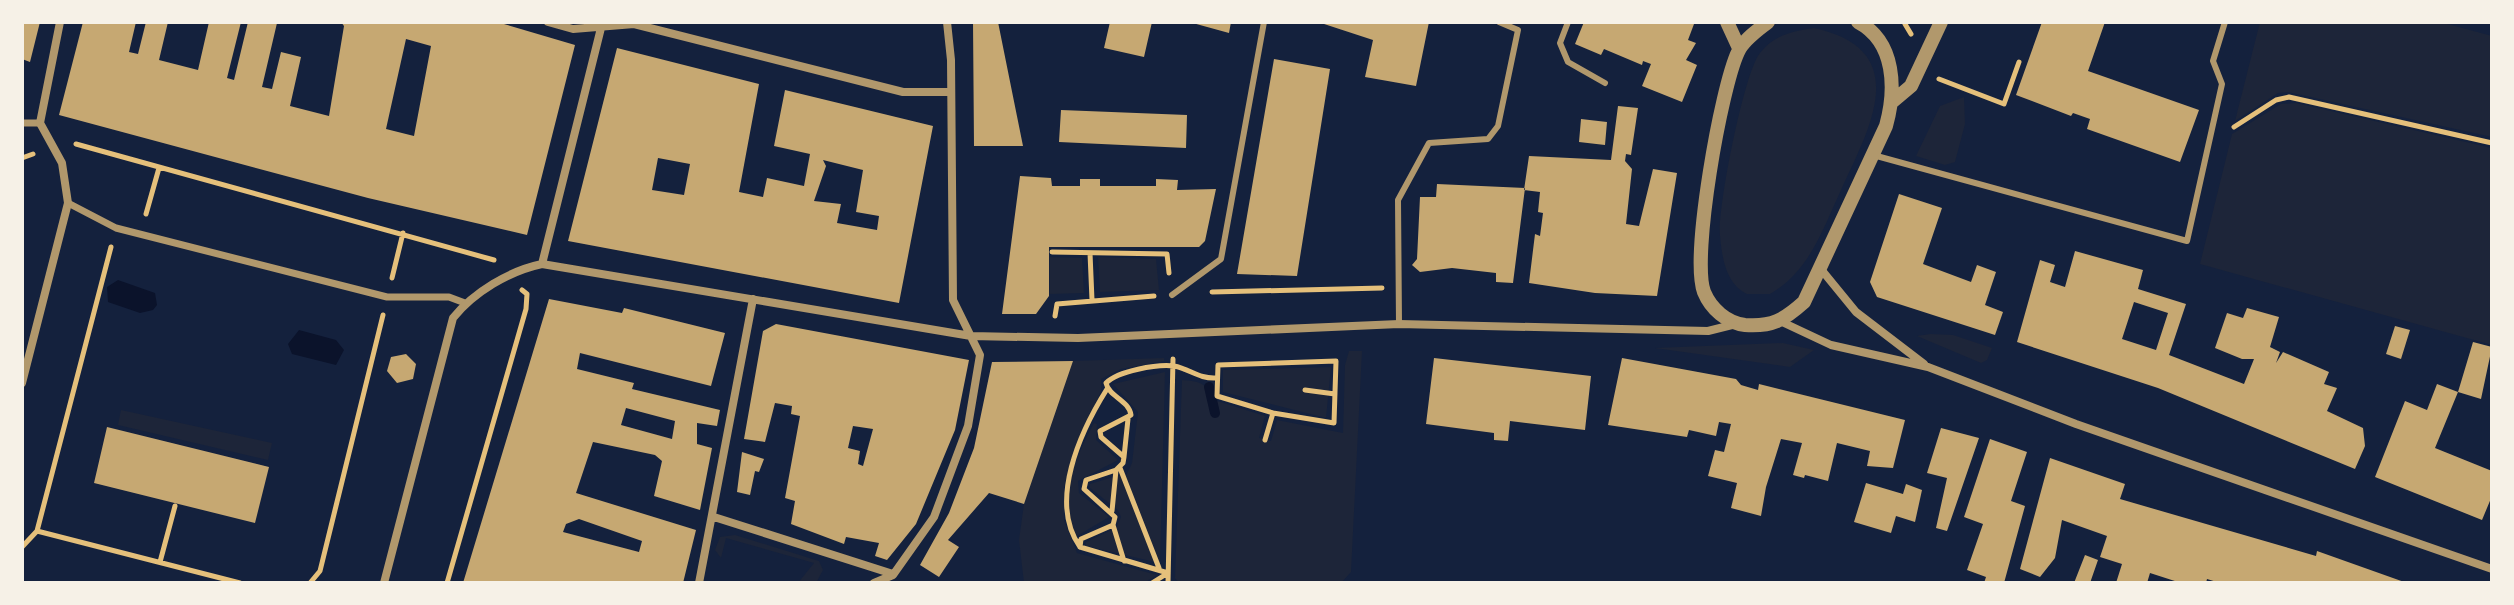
<svg xmlns="http://www.w3.org/2000/svg" width="2514" height="605" font-family="Cabin,sans-serif">
<rect width="100%" height="100%" fill="#14213d"/>
<!-- green -->
<path fill="#1d2539" d="M2260 22H2440L2492 36V137L2288 92 2278 93 2235 121Z
M1814 28C1915 50 1869 129 1841 190 1823 229 1809 272 1770 294H1747C1726 284 1722 258 1720 236 1717 210 1744 72 1760 53 1774 35 1793 31 1814 28Z
M1964 97 1965 124 1955 162 1945 165 1916 156 1940 106Z
M2296 103 2492 148V345L2200 264 2232 134 2281 104Z
M1050 257 1082 258 1084 293 1050 294Z
M1098 257 1156 259 1159 290 1100 292Z
M1930 334 1953 335 1992 348 1987 360 1981 363 1917 336Z
M1783 343 1814 350 1790 367 1655 348Z
M1349 351H1362L1351 572 1341 583H1179L1175 578 1182 380C1199 381 1207 383 1214 400L1265 416 1259 438 1271 441 1277 420 1343 433 1345 365Z
M1164 358V361L1121 369 1101 379V391L1076 447 1064 487V520L1077 553 1157 575 1144 583H1024L1019 540 1024 504 1073 361Z
M1331 367 1326 418 1223 392V370Z
M1165 372 1160 563 1126 476 1132 463 1138 412 1113 384Z
M121 410 272 443 268 460 118 425Z
M1094 423 1097 424 1096 440 1118 460 1078 481 1079 493 1109 517 1077 536C1054 502 1077 455 1094 423Z
M1120 475 1155 562 1086 546V542L1116 528 1121 517 1118 510 1090 488V484Z
M735 535 819 561 823 570 816 583H798L814 563 726 538 721 558 715 550 720 537Z"/>
<!-- water -->
<path fill="#0b132b" d="M118 280 155 293 157 305 153 310 140 313 108 302 107 287Z
M299 330 336 340 344 350 336 365 292 354 288 344Z"/>
<g fill="none" stroke-linecap="round" stroke-linejoin="round">
<!-- stream -->
<path stroke="#0b132b" stroke-width="10" d="M1209 387 1215 413"/>
</g>
<!-- building -->
<path fill="#c6a872" fill-rule="evenodd" d="M22 22H40L30 62 22 59Z
M83 22H136L129 52 138 54 146 22H168L159 60 198 70 209 22H241L227 78 234 80 248 22 277 23 262 87 272 89 281 52 301 57 290 106 329 116 344 26 341 22H497L575 45 527 235 368 198 59 115ZM406 39 431 46 414 136 386 129Z
M973 22H998L1023 146H974Z
M1110 22H1152L1144 57 1104 48Z
M1189 22H1231L1229 33Z
M1429 22 1416 86 1365 77 1373 40 1321 23Z
M1584 22 1694 24 1688 40 1696 43 1686 60 1697 65 1682 102 1642 86 1651 64 1643 61 1642 65 1604 49 1601 55 1575 44Z
M2042 22H2105L2088 71 2199 110 2180 162 2087 129 2090 119 2073 113 2071 116 2016 95Z
M617 48 759 84 739 192 763 197 767 178 804 186 810 154 774 146 785 90 933 126 899 303 568 241ZM658 158 690 164 684 195 652 190ZM823 160 863 170 856 212 879 216 877 230 837 223 841 204 814 201 826 166Z
M1274 59 1330 69 1297 276 1237 274Z
M1618 106 1638 108 1631 155 1626 154 1625 161 1632 169 1626 224 1639 226 1653 169 1677 173 1657 296 1595 293 1529 283 1535 234 1540 236 1543 213 1538 212 1540 192 1524 190 1529 156 1611 160Z
M1061 110 1187 115 1186 148 1059 142Z
M1581 119 1607 122 1605 145 1579 142Z
M1020 176 1051 178 1052 186H1080V179H1100V186H1156V179L1178 180 1177 190 1216 189 1205 241 1199 247H1049V296L1036 314H1002Z
M1437 184 1525 188 1513 283 1496 282V273L1452 268 1420 272 1412 265 1417 259 1420 197H1436Z
M1899 194 1942 208 1923 264 1971 282 1977 265 1996 272 1985 305 2003 312 1995 335 1877 297 1870 282Z
M2075 251 2143 270 2138 289 2186 304 2169 355 2244 384 2254 359H2242L2215 348 2227 313 2243 318 2247 308 2279 317 2270 347 2280 352 2276 363 2283 352 2329 372 2324 384 2337 388 2327 411 2363 428 2365 446 2355 469 2158 388 2017 342 2040 260 2055 265 2050 282 2065 287ZM2134 302 2168 313 2156 350 2122 339Z
M549 299 622 313 624 308 725 333 711 386 580 353 577 369 634 383 632 389 720 410 717 426 697 423V444L712 448 700 510 654 496 662 461 655 455 593 442 576 493 696 530 683 583H463ZM626 408 675 421 672 439 621 425ZM579 519 642 541 639 552 563 532 566 524Z
M776 324 969 360 955 430 916 524 887 560 875 556 879 543 846 537 844 544 791 524 795 501 785 498 800 416 791 414 792 406 775 403 765 442 744 439 763 331ZM853 426 873 429 863 466 858 464 860 451 848 448Z
M2395 326 2410 330 2401 359 2386 354Z
M2473 342 2492 347 2481 399 2458 392 2435 448 2492 471V496L2482 520 2375 477 2405 401 2427 410 2437 384 2458 392Z
M406 354 416 364 413 379 397 383 387 371 391 357Z
M1434 358 1591 376 1585 430 1510 421 1508 441 1494 440V433L1426 424Z
M1622 358 1736 379 1741 385 1758 390 1759 384 1905 420 1893 468 1867 466 1870 451 1837 443 1828 481 1805 475 1804 478 1793 475 1802 443 1781 439 1766 487 1761 516 1731 508 1737 483 1708 476 1715 450 1724 452 1731 424 1719 422 1716 436 1689 430 1687 437 1608 425Z
M1073 361 1024 504 989 493 948 540 959 547 939 577 920 565 949 513 974 448 992 362Z
M107 427 269 467 255 523 94 483Z
M1941 428 1979 438 1947 531 1936 528 1947 478 1927 473Z
M1990 439 2027 452 2011 501 2025 506 2004 583H1984L1986 577 1967 570 1983 524 1964 517Z
M742 452 764 459 759 472 755 471 750 495 737 492Z
M2050 458 2125 484 2120 499 2316 556 2317 551 2407 583H2220L2207 579 2206 583H2181L2150 573 2147 583H2116L2122 564 2100 557 2107 536 2062 520 2055 558 2040 577 2020 569Z
M1866 483 1903 494 1906 484 1922 490 1915 522 1896 516 1891 533 1854 522Z
M2085 555 2098 560 2090 583H2074Z"/>
<g fill="none" stroke-linecap="round" stroke-linejoin="round">
<!-- path -->
<path stroke="#e5c07b" stroke-width="5" d="M1905 24 1911 34
M1939 79 2004 104 2019 62
M2234 127 2276 100 2289 97 2492 143
M76 144 494 260
M22 158 33 154
M146 214 159 168
M111 247 37 531 240 583
M1052 252 1167 254 1169 273
M1090 253 1092 300
M392 278 403 233
M1212 292 1382 288
M1055 316 1057 304 1154 296
M1336 361 1334 423 1273 413 1217 396 1218 365Z
M1305 390 1335 394
M1265 440 1273 413
M1124 457 1128 419
M1120 468 1159 568
M1112 511 1116 470
M1113 525 1124 561
M22 547 37 531
M1080 547C1048 502 1080 432 1107 389
M160 562 175 506
M1168 573 1080 547 1081 539 1113 525 1115 517 1084 489 1086 480 1116 470 1123 463 1124 457 1101 437 1100 431 1131 415C1129 400 1109 397 1106 383 1118 371 1157 364 1174 366 1190 369 1199 379 1216 378
M310 583 320 571 383 315
M447 583 526 309 527 294 522 290
M1152 583 1168 573
M1168 583 1173 359"/>
<!-- service -->
<path stroke="#b1986c" stroke-width="6" d="M1568 22 1560 43 1568 62 1605 83
M1873 155 2187 241 2222 84 2213 61 2225 22
M1172 295 1221 259 1264 22
M1399 324 1398 200 1429 143 1488 139 1498 126 1518 30 1499 22"/>
<!-- pedestrian -->
<path stroke="#b1986c" stroke-width="7" d="M22 123H40
M68 203 116 228 387 297H449L465 303"/>
<!-- minor -->
<path stroke="#b1986c" stroke-width="8" d="M548 22 573 29 634 24 903 92H951
M542 264 602 24
M1820 268 1856 312 1924 364
M1782 322 1831 345 1928 367 2076 424 2492 569
M22 383 68 203 62 163 40 123 60 22
M714 517 893 574
M384 583 453 318C474 292 509 271 542 264L971 336 1078 338 1399 324 1708 331 1736 324
M699 583 753 299
M874 583 893 575 934 517 968 426 980 355 953 300 951 60 947 22"/>
<!-- tertiary -->
<path stroke="#b1986c" stroke-width="14" d="M1727 22 1739 48
M1768 22C1758 30 1743 40 1738 52 1721 88 1691 257 1704 292 1711 309 1727 323 1745 325 1772 327 1784 320 1804 302L1886 126C1896 90 1896 42 1858 22
M1892 102 1911 86 1941 22"/>
</g>
<!-- border -->
<rect width="2514" height="605" fill="none" stroke="#f6f1e7" stroke-width="48"/>
</svg>
